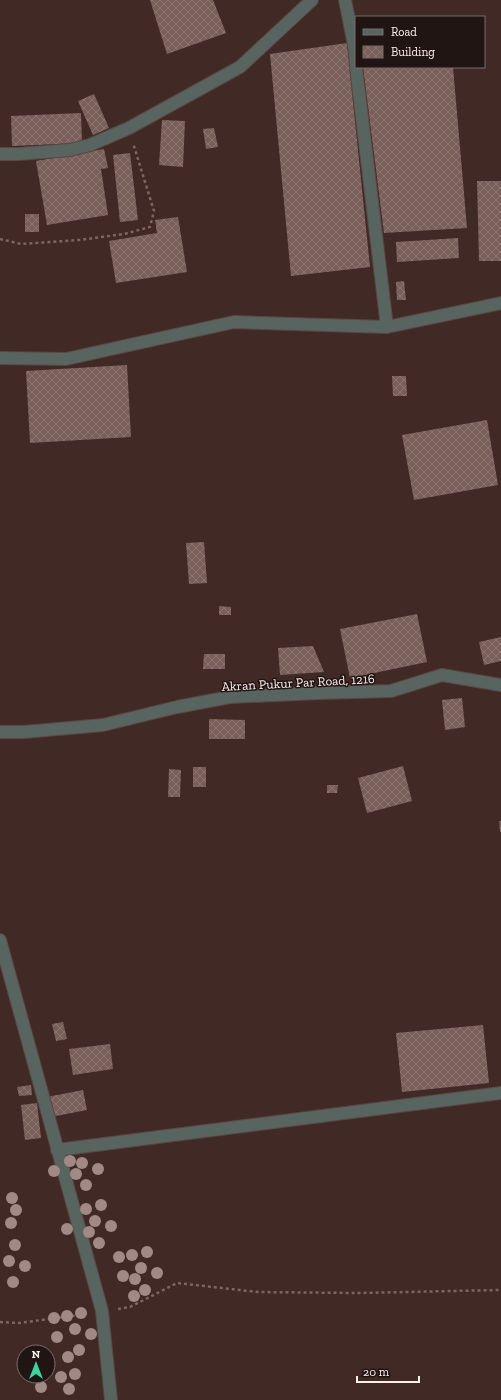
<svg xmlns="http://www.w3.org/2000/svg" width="501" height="1400" font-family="'Zilla Slab',serif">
<defs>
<pattern id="building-cross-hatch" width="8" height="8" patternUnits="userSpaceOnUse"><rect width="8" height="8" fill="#795e59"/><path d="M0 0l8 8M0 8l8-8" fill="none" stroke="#8d7571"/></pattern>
</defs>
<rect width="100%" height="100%" fill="#412926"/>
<!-- building -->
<path fill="url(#building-cross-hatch)" d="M150 0H213L226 33 167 54Z
M347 43 370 267 291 276 270 54Z
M363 67H453L467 228 384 233Z
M94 94 109 128 93 135 78 101Z
M81 113 82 143 12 146 11 116Z
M162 120 185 121 183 167 159 165Z
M214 128 218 147 206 149 203 129Z
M104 149 108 168 101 169 108 215 47 225 36 161Z
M130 153 138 220 120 222 113 155Z
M477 181H501V261H479Z
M25 214H39V232H25Z
M178 217 187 272 116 283 109 241 157 233 155 220Z
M458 238 459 258 397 262 396 242Z
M404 281 406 300H397L396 282Z
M127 365 131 437 30 443 26 371Z
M392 376H406L407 396H393Z
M487 420 498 485 414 500 402 435Z
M204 542 207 583 189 584 186 543Z
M219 606 231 607V615H219Z
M417 614 427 662 350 678 340 629Z
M501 637V661L484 665 479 642Z
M313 646 324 672 280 675 278 648Z
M204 654H225V669H203Z
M462 698 465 727 445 730 442 700Z
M209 719 245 720V739H209Z
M403 766 412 801 367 813 358 778Z
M193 767H206V787H193Z
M169 769 181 770 180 797H168Z
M327 785H338L337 793H327Z
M499 821H501V832H500Z
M63 1022 67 1039 56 1041 52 1024Z
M483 1025 489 1083 402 1092 396 1033Z
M110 1044 113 1069 73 1075 69 1049Z
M31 1085 32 1095 19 1096 17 1087Z
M83 1090 87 1110 51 1117 47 1097Z
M37 1103 41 1138 25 1140 21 1105Z"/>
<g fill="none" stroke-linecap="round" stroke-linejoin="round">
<!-- minor casing -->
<g stroke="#5c4542" stroke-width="14">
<path id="minor" d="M345 0 354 45 356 64
M356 67 387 327 501 303
M0 154H19L70 150 90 145 129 128 240 67 312 0
M0 358 66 359 234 322 387 327
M0 732H24L103 725 177 707 230 697 319 693 391 691 442 675 501 685
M0 940 102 1311 111 1400
M57 1150 501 1093"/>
</g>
<!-- path -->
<path stroke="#7c6663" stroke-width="2.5" stroke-dasharray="3 3" stroke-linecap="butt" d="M0 239 21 244 79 240 124 234 150 227 154 211 133 143
M118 1309 130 1307 177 1283 258 1292 358 1293 501 1290
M0 1322 19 1323 87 1314"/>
<!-- minor -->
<use href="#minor" stroke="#58645f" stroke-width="12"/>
</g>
<!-- trees -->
<g fill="#a18985">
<circle cx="70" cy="1161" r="6"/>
<circle cx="82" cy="1163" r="6"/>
<circle cx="98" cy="1169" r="6"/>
<circle cx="54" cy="1171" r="6"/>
<circle cx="76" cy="1174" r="6"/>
<circle cx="86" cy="1185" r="6"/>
<circle cx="12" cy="1198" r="6"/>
<circle cx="101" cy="1205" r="6"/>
<circle cx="86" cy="1209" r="6"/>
<circle cx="16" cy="1210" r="6"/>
<circle cx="95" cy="1221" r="6"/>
<circle cx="11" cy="1223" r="6"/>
<circle cx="111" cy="1226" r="6"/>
<circle cx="67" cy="1229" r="6"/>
<circle cx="89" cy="1232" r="6"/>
<circle cx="99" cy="1243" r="6"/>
<circle cx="15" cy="1245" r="6"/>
<circle cx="147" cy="1252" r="6"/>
<circle cx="132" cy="1255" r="6"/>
<circle cx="119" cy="1257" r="6"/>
<circle cx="9" cy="1261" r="6"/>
<circle cx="25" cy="1266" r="6"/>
<circle cx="141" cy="1268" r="6"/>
<circle cx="157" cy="1273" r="6"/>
<circle cx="123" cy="1276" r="6"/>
<circle cx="135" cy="1279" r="6"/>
<circle cx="13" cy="1282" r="6"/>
<circle cx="145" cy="1290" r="6"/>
<circle cx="134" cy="1296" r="6"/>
<circle cx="81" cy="1313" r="6"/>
<circle cx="67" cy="1316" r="6"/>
<circle cx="54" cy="1318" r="6"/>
<circle cx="75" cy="1329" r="6"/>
<circle cx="91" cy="1334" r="6"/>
<circle cx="57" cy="1337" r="6"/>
<circle cx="79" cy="1350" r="6"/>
<circle cx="68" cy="1357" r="6"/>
<circle cx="75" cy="1374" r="6"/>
<circle cx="61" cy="1377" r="6"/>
<circle cx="41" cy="1387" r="6"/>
<circle cx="69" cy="1389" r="6"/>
</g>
<g text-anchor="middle" stroke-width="3" stroke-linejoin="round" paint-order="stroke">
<!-- street labels -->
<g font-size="13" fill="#ffeeec" stroke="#201513">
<text transform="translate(298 682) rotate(-3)" y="5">Akran Pukur Par Road, 1216</text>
</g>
</g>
<!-- legend -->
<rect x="355" y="16" width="130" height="52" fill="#201513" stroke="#796c6a"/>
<rect x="363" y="29" width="20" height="6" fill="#58645f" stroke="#796c6a"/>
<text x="391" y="36" font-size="12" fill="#ffeeec">Road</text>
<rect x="363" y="46" width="20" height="12" fill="url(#building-cross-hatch)" stroke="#796c6a"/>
<text x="391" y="56" font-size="12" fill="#ffeeec">Building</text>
<!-- north arrow -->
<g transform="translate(36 1364)"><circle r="19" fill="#201513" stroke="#796c6a"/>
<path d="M0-3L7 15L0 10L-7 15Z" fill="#3cd4a3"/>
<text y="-6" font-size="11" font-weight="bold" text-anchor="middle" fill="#ffeeec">N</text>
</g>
<!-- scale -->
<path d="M357 1376v6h62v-6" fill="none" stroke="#ffeeec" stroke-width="2"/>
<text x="363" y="1376" font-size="12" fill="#ffeeec" stroke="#201513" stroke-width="3" paint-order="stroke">20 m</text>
</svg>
